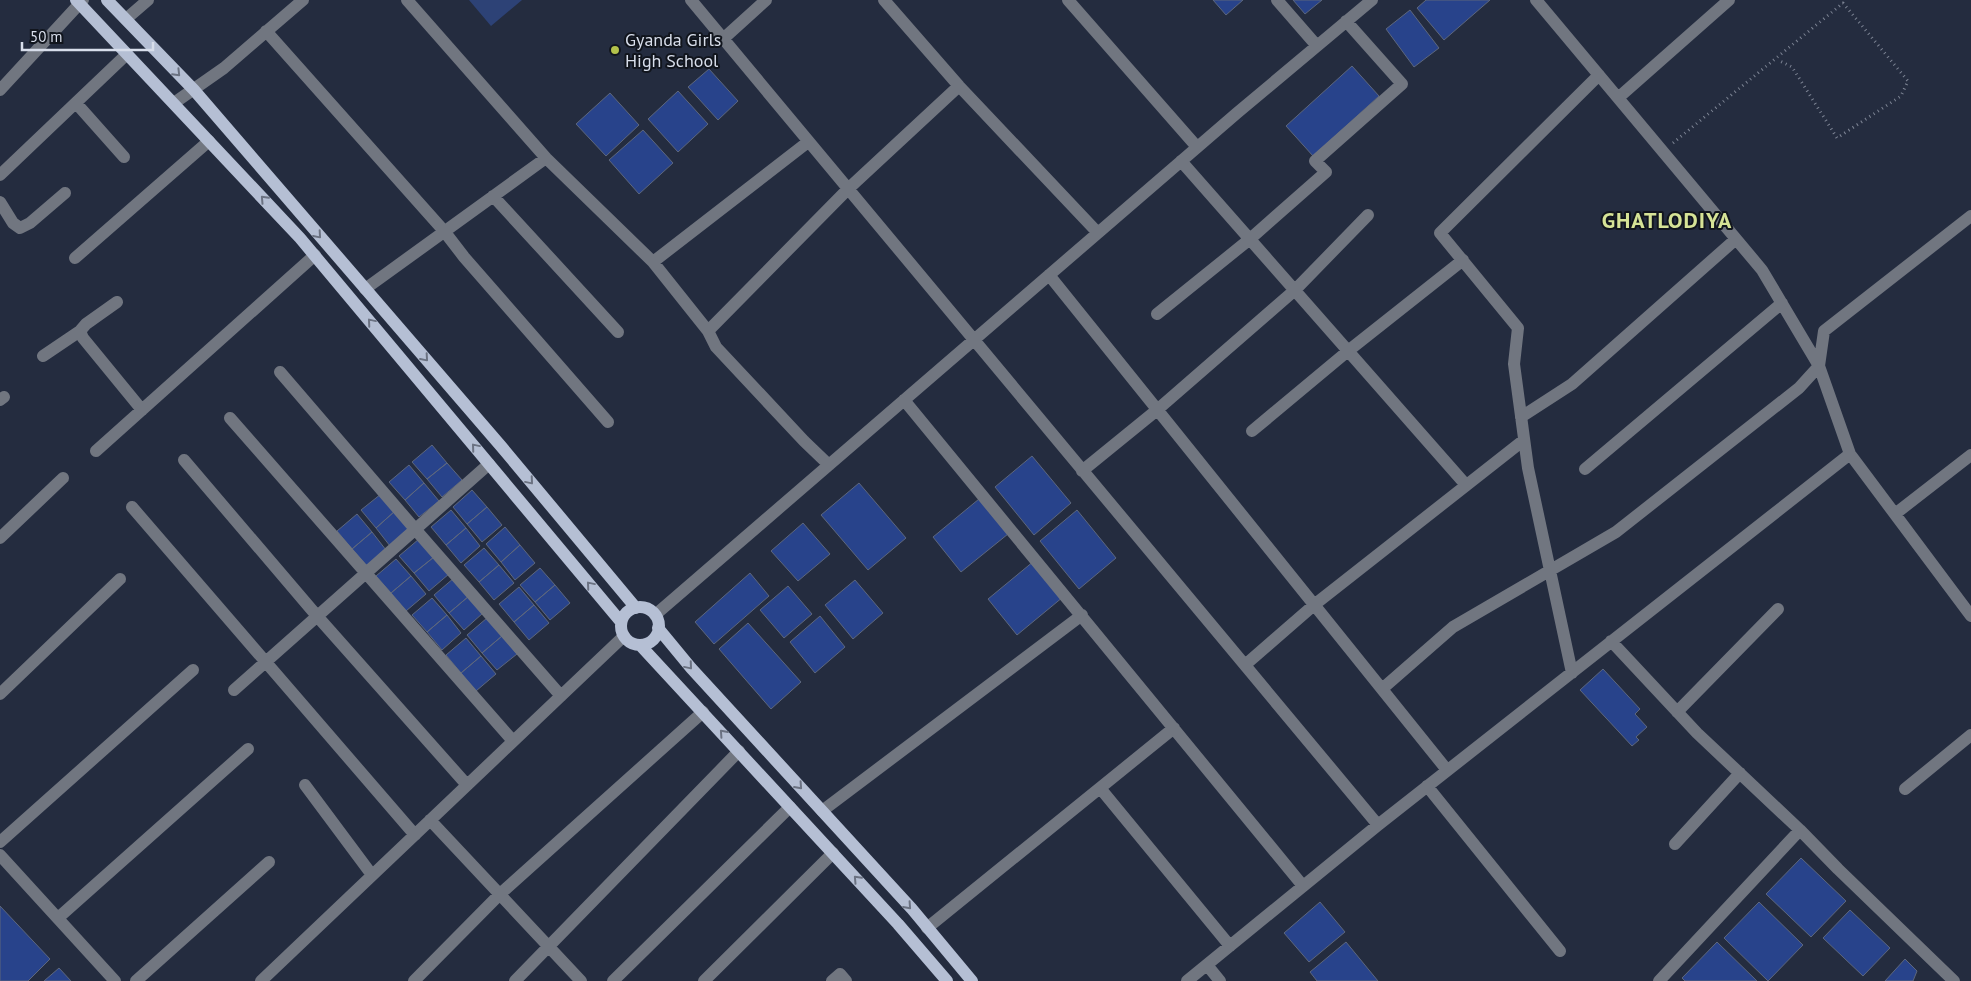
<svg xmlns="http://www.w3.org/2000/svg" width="1971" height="981" font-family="'PT Sans',sans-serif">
<rect width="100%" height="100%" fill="#242c3f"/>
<!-- green -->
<path fill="#2d4276" d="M469 0H522L491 26Z"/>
<!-- building -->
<path fill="#28438b" stroke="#5d677d" d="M1213 0H1243L1226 15Z
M1293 0H1322L1305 14Z
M1426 0H1490L1444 40 1417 8Z
M1410 10 1439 48 1414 67 1386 29Z
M1352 66 1379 96 1313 156 1286 126Z
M709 69 738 101 718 120 688 87Z
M678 91 708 124 678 152 648 119Z
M610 93 639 125 606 156 576 124Z
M643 130 673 163 639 194 609 160Z
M432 445 447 463 427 479 412 462Z
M1032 456 1071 503 1034 535 995 487Z
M447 463 462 480 442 497 427 479Z
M409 465 424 483 405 500 389 482Z
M424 483 439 501 419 517 405 500Z
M859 483 906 538 868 570 821 515Z
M472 490 487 507 467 524 453 507Z
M381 494 395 511 376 528 361 510Z
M979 499 1008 534 961 572 933 537Z
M487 507 502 525 482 542 467 524Z
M451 510 466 528 446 545 431 527Z
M1077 510 1116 558 1079 589 1040 541Z
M395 511 410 529 390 546 376 528Z
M357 514 372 532 352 549 337 531Z
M803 523 830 554 798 581 771 551Z
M505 527 520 545 501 562 486 544Z
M466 528 480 546 461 563 446 545Z
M372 532 386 550 367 566 352 549Z
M419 539 434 557 414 573 399 556Z
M520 545 535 563 515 580 501 562Z
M484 548 499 565 479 582 464 565Z
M434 557 449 574 429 591 414 573Z
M396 559 411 576 391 593 376 576Z
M1034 561 1063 597 1017 635 988 599Z
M499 565 514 583 494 600 479 582Z
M540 568 555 585 535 602 520 585Z
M750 573 769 596 714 644 695 622Z
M411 576 426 594 406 611 391 593Z
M454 578 469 596 449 613 434 595Z
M855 580 883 613 853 639 825 605Z
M555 585 570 603 550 620 535 602Z
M788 586 812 614 784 638 760 610Z
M519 587 534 605 514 622 499 604Z
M469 596 483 613 464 630 449 613Z
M432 598 447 615 427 632 412 615Z
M534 605 549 623 529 640 514 622Z
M447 615 461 633 442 650 427 632Z
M820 616 845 647 815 673 790 642Z
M487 618 502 636 482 653 467 635Z
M748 623 801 682 771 709 719 649Z
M502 636 517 654 497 670 482 653Z
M466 638 481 656 461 673 446 655Z
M481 656 496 674 476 691 461 673Z
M1603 669 1640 709 1635 714 1647 727 1636 737 1639 740 1632 746 1580 690Z
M1801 858 1846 901 1811 937 1766 894Z
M1320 902 1345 932 1309 962 1284 933Z
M1759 902 1803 945 1768 981 1724 938Z
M0 906 50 959 28 981H0Z
M1850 910 1890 948 1863 976 1823 938Z
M1346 942 1378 981H1317L1310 972Z
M1717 942 1757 981H1685L1682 978Z
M1905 959 1917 971 1913 981H1885Z
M59 968 71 981H44Z"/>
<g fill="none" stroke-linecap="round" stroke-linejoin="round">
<!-- path -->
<path stroke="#7d8494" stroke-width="3" stroke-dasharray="1 4" stroke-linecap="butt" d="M1673 143 1843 3 1908 81 1901 96 1837 138 1792 67 1780 61"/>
<!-- minor -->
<path stroke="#717680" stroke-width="12" d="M407 0 546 158 653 262 708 331 716 347 804 441 829 465
M691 0 1378 825
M884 0 959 86 1098 233
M1068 0 1197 147
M1277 0 1317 46
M1536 0 1762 270 1819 366 1850 454
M126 19 148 0
M266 31 444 231 464 257 608 422
M723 39 766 0
M0 90 83 0
M1618 98 1729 0
M76 103 124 157
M174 103 224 68 303 0
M1181 161 1466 485
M0 175 127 54
M493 196 618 332
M0 202 13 223 20 228 30 223 65 193
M75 258 209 141
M653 262 808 142
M1049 275 1447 770
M365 289 546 158
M117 302 86 324 80 331 83 338 142 410
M1157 314 1250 239 1326 172 1315 161 1402 84 1346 21
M708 331 848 189 959 86
M43 356 80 331
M280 372 415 529 561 696
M0 400 4 397
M904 400 1303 886
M1521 417 1572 384 1736 239
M230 418 513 741
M1252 431 1348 351 1463 260
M96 451 315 255
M184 460 317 616 467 785
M1585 469 1782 303
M1082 471 1157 410 1295 290 1368 215
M132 507 415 835
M1895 514 1971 455
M0 538 63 478
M655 615 1237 113 1372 0
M1611 641 1697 733 1800 830 1838 869 1954 981
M1245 665 1314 605 1524 440
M1572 673 1528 468 1514 364 1518 328 1440 233 1599 75
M1382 689 1453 627 1616 532 1799 388 1819 366 1824 331 1971 216
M234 690 489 464
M0 694 120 579
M1677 712 1778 609
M305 785 372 875
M1427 786 1560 951
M1100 788 1230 946
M1905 789 1971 735
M822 811 1082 615
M430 820 581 981
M0 842 193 670
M1675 844 1740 773
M0 855 115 981
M58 918 248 749
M927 928 1174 728
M1207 965 1220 981
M136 981 269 862
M261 981 624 636
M414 981 500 894 703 712
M515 981 739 751
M613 981 790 807
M704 981 833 853
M832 981 840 974 846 981
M1187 981 1378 825 1850 454 1971 616
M1659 981 1800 830"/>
<!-- major -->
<path stroke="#b5bfd4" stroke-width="12" d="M76 0 300 238 621 622
M107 0 194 90 500 445 636 608
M621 626a19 19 0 1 1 38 0a19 19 0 1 1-38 0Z
M658 628 691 668 912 909 972 981
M640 645 898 924 947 981"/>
</g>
<!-- one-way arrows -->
<defs><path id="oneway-chevron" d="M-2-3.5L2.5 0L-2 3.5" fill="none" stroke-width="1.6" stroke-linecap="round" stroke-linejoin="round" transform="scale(1.25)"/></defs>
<g stroke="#6b7282">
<use href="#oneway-chevron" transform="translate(177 73) rotate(46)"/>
<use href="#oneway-chevron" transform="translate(264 199) rotate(-133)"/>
<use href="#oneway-chevron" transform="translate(318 235) rotate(49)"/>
<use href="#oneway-chevron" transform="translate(371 322) rotate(-130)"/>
<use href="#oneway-chevron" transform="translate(425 358) rotate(49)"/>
<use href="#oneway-chevron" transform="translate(475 447) rotate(-130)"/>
<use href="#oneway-chevron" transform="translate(530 481) rotate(50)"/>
<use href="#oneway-chevron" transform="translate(590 585) rotate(-130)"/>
<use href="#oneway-chevron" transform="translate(689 666) rotate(50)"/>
<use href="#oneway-chevron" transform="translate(723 733) rotate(-132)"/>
<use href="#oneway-chevron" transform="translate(799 786) rotate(48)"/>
<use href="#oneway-chevron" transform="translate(857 879) rotate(-133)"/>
<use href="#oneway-chevron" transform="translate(908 906) rotate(48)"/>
</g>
<!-- markers -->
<circle fill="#b3c24b" stroke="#11151d" stroke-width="2" cx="615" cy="50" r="5"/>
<g text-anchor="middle" stroke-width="4" stroke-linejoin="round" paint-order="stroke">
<!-- poi labels -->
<g font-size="18" fill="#d8deeb" stroke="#11151d" text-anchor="start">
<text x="625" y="46">Gyanda Girls<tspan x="625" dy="21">High School</tspan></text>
</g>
<!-- district labels -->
<g font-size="22" font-weight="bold" letter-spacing="1" fill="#d6e396" stroke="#11151d">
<text x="1667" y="228">GHATLODIYA</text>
</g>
</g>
<!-- scale -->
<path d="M22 42v8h131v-8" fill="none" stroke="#d8deeb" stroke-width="2.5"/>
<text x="30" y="42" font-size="15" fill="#d8deeb" stroke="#11151d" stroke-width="4" paint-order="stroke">50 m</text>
</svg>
